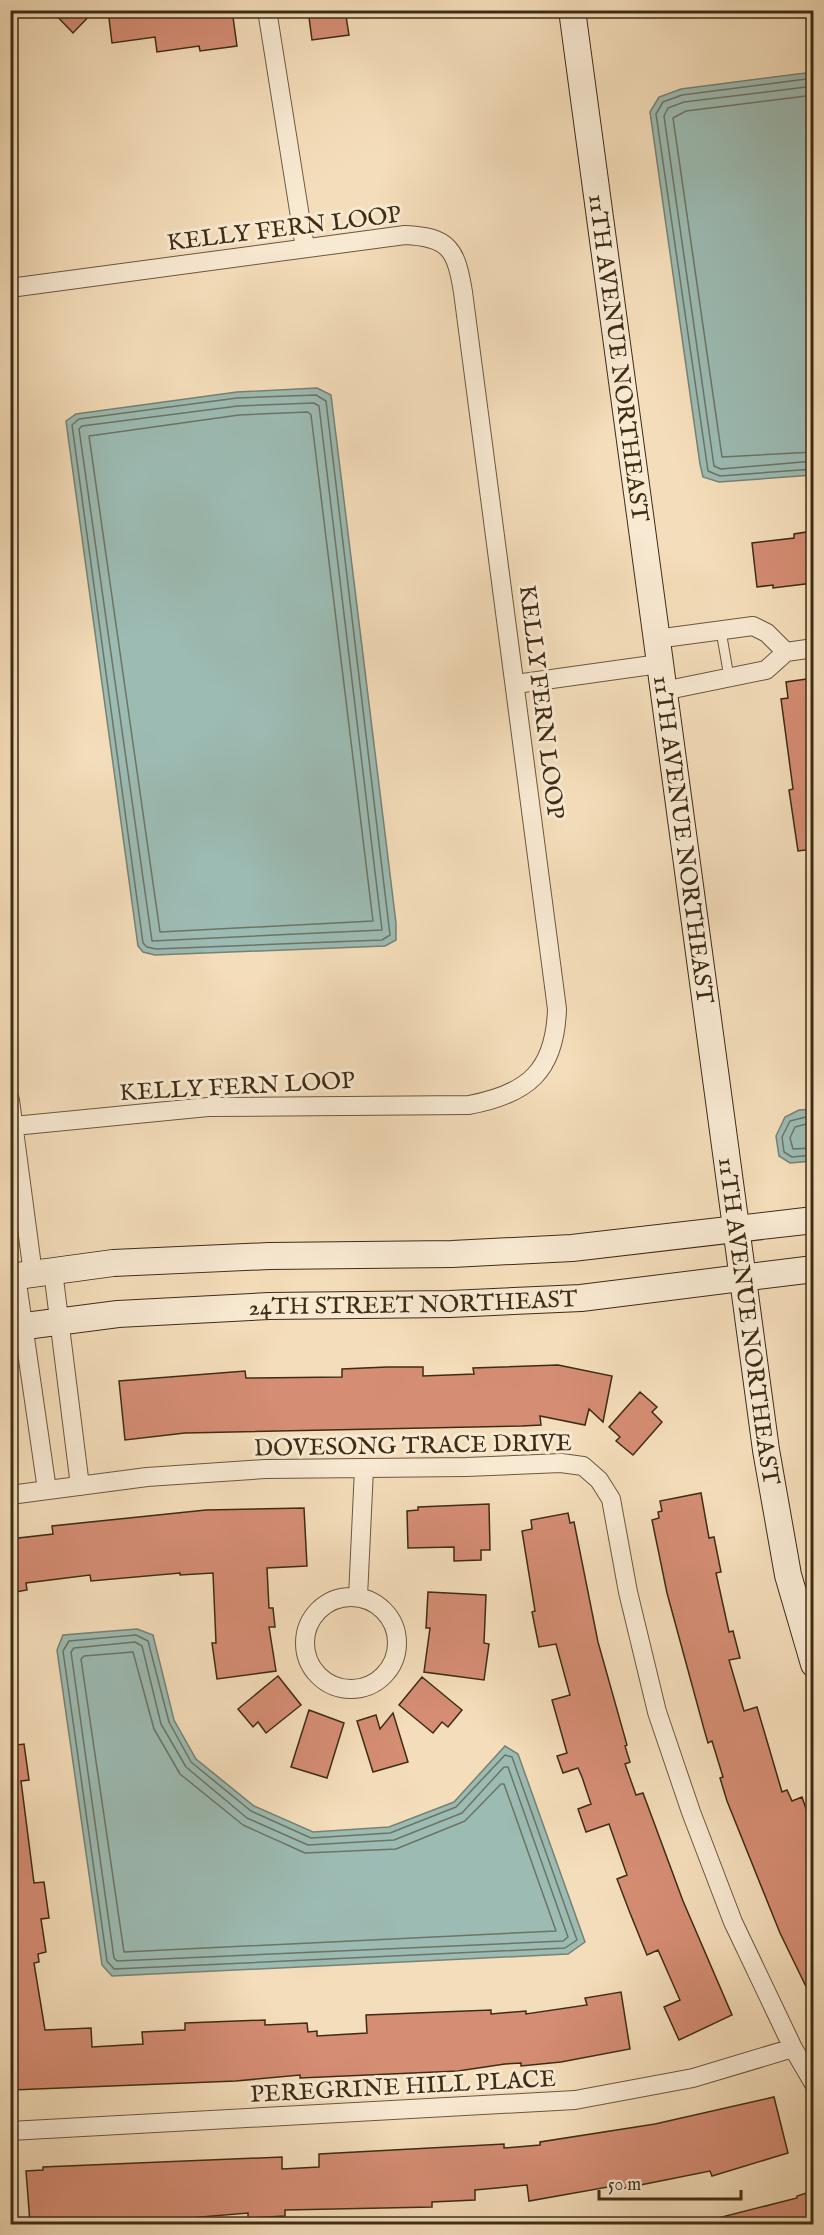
<svg xmlns="http://www.w3.org/2000/svg" width="824" height="2235" font-family="'IM FELL English',serif">
<rect width="100%" height="100%" fill="#f4ddba"/>
<filter id="stains"><feTurbulence type="fractalNoise" baseFrequency=".00333" numOctaves="4"/><feColorMatrix values="0 0 0 0 .2 0 0 0 0 .09 0 0 0 0 .02 0 0 0 .5 -.17"/></filter>
<radialGradient id="worn" r=".72"><stop offset=".6" stop-color="#630" stop-opacity="0"/><stop offset="1" stop-color="#630" stop-opacity=".3"/></radialGradient>
<!-- water -->
<path fill="#9cbbb3" stroke="#768274" stroke-width="1.5" d="M813 72V475L719 482 703 477 700 464 650 112 659 97 681 89Z
M317 388 331 395 396 923V940L385 946 155 955 143 952 138 946 66 421 76 414 237 392Z
M813 1109V1161L790 1163 779 1156 776 1136 785 1117 799 1110Z
M137 1629 153 1635 174 1720 196 1759 254 1806 313 1832 389 1827 454 1802 505 1746 518 1754 585 1942 568 1954 112 1976 102 1965 57 1650 63 1635Z"/>
<g fill="none" stroke-linecap="round" stroke-linejoin="round">
<!-- shore -->
<path stroke="#6d7464" stroke-width="1.5" d="M814 78 682 95 663 102 656 114 708 471 720 476 814 469
M814 86 684 102 668 108 664 116 714 466 721 469 814 461
M814 95 686 111 673 118 722 457 814 452
M316 395 326 401 390 935 382 940 156 949 147 947 143 943 72 425 79 419 237 398Z
M314 403 319 406 382 930 152 941 79 429 82 426 238 406Z
M308 412 311 415 373 921 160 932 89 436 239 415Z
M814 1115 790 1121 782 1137 784 1152 792 1157 814 1155
M814 1122 795 1127 790 1138 793 1149 814 1148
M136 1635 148 1641 169 1722 191 1762 251 1811 311 1838 390 1833 456 1807 505 1755 512 1757 577 1940 565 1948 114 1969 107 1961 63 1651 69 1641Z
M135 1642 142 1646 161 1724 186 1767 247 1818 308 1845 394 1840 462 1813 504 1767H508L568 1937 563 1941 117 1961 114 1958 71 1652 74 1648Z
M133 1652 154 1729 180 1774 243 1825 305 1853 396 1849 465 1821 501 1784H504L556 1931 124 1952 81 1659 84 1656Z"/>
</g>
<!-- building -->
<path fill="#d58d74" stroke="#3e2c15" stroke-width="1.5" d="M51 10H95L73 33Z
M108 10H232L237 46 200 51 199 46 157 52 155 37 112 43Z
M308 10H345L349 35 312 40Z
M813 531V583L773 588V585L757 587 752 543 794 538V534Z
M813 678V849L798 851 789 790 793 789 781 699 788 698 786 682Z
M558 1365 612 1376 603 1422 589 1409 585 1425 540 1416 541 1425 522 1426 185 1433 125 1440 119 1381 245 1371 246 1378 342 1377V1369L387 1367H423V1376L474 1374 473 1368Z
M640 1392 657 1407 652 1412 662 1422 633 1455 616 1441 620 1437 609 1427Z
M701 1493 709 1538 714 1537 721 1572 716 1573 729 1632 733 1631 740 1658 729 1660 744 1711 757 1707 782 1792 787 1790 792 1801 802 1797 813 1829V2001L780 1933 727 1801 720 1778 723 1777 712 1741 708 1743 704 1729 667 1593 652 1520 659 1518 658 1512 662 1511 660 1501Z
M489 1504 490 1550H481V1560L454 1561V1547L408 1548 407 1511 418 1510V1507Z
M304 1508 307 1566 267 1568 269 1608H273L275 1627H269L276 1671 217 1679 212 1643H216L213 1573 180 1575V1573L91 1581 90 1575 26 1583 27 1590 10 1593V1539L53 1534 52 1526 206 1510Z
M568 1513 570 1523 574 1522 598 1642 627 1745 625 1746 630 1762 625 1764 636 1795 643 1793 683 1901 732 2015 679 2040 664 2007 680 2000 658 1950 647 1955 630 1913 617 1879 627 1875 609 1824 586 1832 578 1809 591 1804 582 1777 578 1768 563 1773 557 1756 567 1753 552 1700 570 1695 556 1644 539 1647 532 1612 535 1611 522 1531 532 1529 531 1520Z
M428 1592 486 1595 484 1643 489 1644 484 1680 424 1672 430 1628H426Z
M278 1676 301 1705 266 1733 258 1722 253 1727 238 1709Z
M422 1677 462 1710 448 1727 442 1722 433 1733 399 1705Z
M309 1710 344 1723 327 1778 291 1767Z
M393 1713 408 1762 373 1772 357 1721 376 1715 380 1729Z
M24 1744 29 1780 21 1781 34 1883 44 1882 49 1918 41 1919 46 1952 38 1954 39 1962 34 1963 45 2030 91 2028 92 2047 143 2044 142 2032 185 2030V2023L265 2020V2025L307 2023 308 2032 317 2031V2036L367 2033 366 2015 491 2010V2014L526 2011V2014L587 2005 585 1998 621 1992 630 2049 561 2062 521 2066V2063L505 2064 458 2071 300 2078V2075L236 2081 12 2090 10 1746Z
M774 2097 788 2153 712 2176 710 2171 620 2189 619 2185 529 2201 527 2185 475 2190V2200L432 2202V2207L285 2210V2216L248 2218V2213L117 2224V2222L74 2224V2220L30 2223 26 2171 43 2170V2167L282 2157V2169L319 2167V2154L504 2144V2148L540 2145V2142L655 2124Z
M813 2191V2224H715L714 2219 797 2198V2196Z"/>
<g fill="none" stroke-linecap="round" stroke-linejoin="round">
<!-- lane casing -->
<g stroke="#6c583e" stroke-width="11">
<path id="lane" d="M721 631 729 677"/>
</g>
<!-- street casing -->
<g stroke="#6c583e" stroke-width="20">
<path id="street" d="M267 10 305 248
M10 288 405 235C449 237 456 249 463 292L557 1009C555 1071 528 1094 469 1105L208 1107 14 1126
M656 639 753 626 767 633 786 652
M516 684 659 664
M663 691 766 670 786 652 814 648
M10 1100 33 1274
M53 1271 80 1486
M16 1276 47 1490
M10 1495 147 1477 265 1469 466 1467 561 1463 583 1466 599 1480 611 1499 628 1592 657 1712 691 1812 733 1922 793 2048 814 2084
M358 1597 364 1469
M305 1643a46 46 0 1 1 92 0a46 46 0 1 1-92 0Z
M10 2131 575 2100 693 2078 793 2048"/>
</g>
<!-- secondary casing -->
<g stroke="#3e2c15" stroke-width="28">
<g id="secondary">
<path id="s1" d="M572 10 766 1450 788 1575 814 1664"/>
<path d="M10 1277 113 1263 269 1256 452 1254 572 1248 814 1220"/>
<path id="s2" d="M10 1328 118 1314 269 1306 450 1304 581 1298 814 1269"/>
</g>
</g>
<!-- lane -->
<use href="#lane" stroke="#f8e9d2" stroke-width="9"/>
<!-- street -->
<use href="#street" stroke="#f8e9d2" stroke-width="18"/>
<!-- secondary -->
<use href="#secondary" stroke="#f8e9d2" stroke-width="26"/>
</g>
<g text-anchor="middle" stroke-width="6" stroke-linejoin="round" paint-order="stroke">
<!-- street labels -->
<g font-size="24" fill="#3e2c15" stroke="#f8e9d2">
<text transform="translate(284 228) rotate(-7)" y="8">KELLY FERN LOOP</text>
<text dy="8" stroke="none"><textPath href="#s1" startOffset="351">11TH AVENUE NORTHEAST</textPath></text>
<text transform="translate(542 702) rotate(83)" y="8">KELLY FERN LOOP</text>
<text dy="8" stroke="none"><textPath href="#s1" startOffset="837">11TH AVENUE NORTHEAST</textPath></text>
<text transform="translate(237 1086) rotate(-3)" y="8">KELLY FERN LOOP</text>
<text dy="8" stroke="none"><textPath href="#s2" startOffset="404">24TH STREET NORTHEAST</textPath></text>
<text dy="8" stroke="none"><textPath href="#s1" startOffset="1323">11TH AVENUE NORTHEAST</textPath></text>
<text transform="translate(413 1445) rotate(-1)" y="8">DOVESONG TRACE DRIVE</text>
<text transform="translate(403 2086) rotate(-3)" y="8">PEREGRINE HILL PLACE</text>
</g>
</g>
<!-- margin -->
<rect width="824" height="2235" fill="none" stroke="#f4ddba" stroke-width="36"/>
<rect x="12" y="12" width="800" height="2211" fill="none" stroke="#3e2c15" stroke-width="3"/>
<rect x="18" y="18" width="788" height="2199" fill="none" stroke="#3e2c15" stroke-width="1.5"/>
<!-- scale -->
<path d="M599 2190v9h142v-9" fill="none" stroke="#3e2c15" stroke-width="3"/>
<text x="608" y="2190" font-size="18" fill="#3e2c15" stroke="#f8e9d2" stroke-width="4.5" paint-order="stroke">50 m</text>
<rect width="100%" height="100%" filter="url(#stains)"/>
<rect width="100%" height="100%" fill="url(#worn)"/>
</svg>
